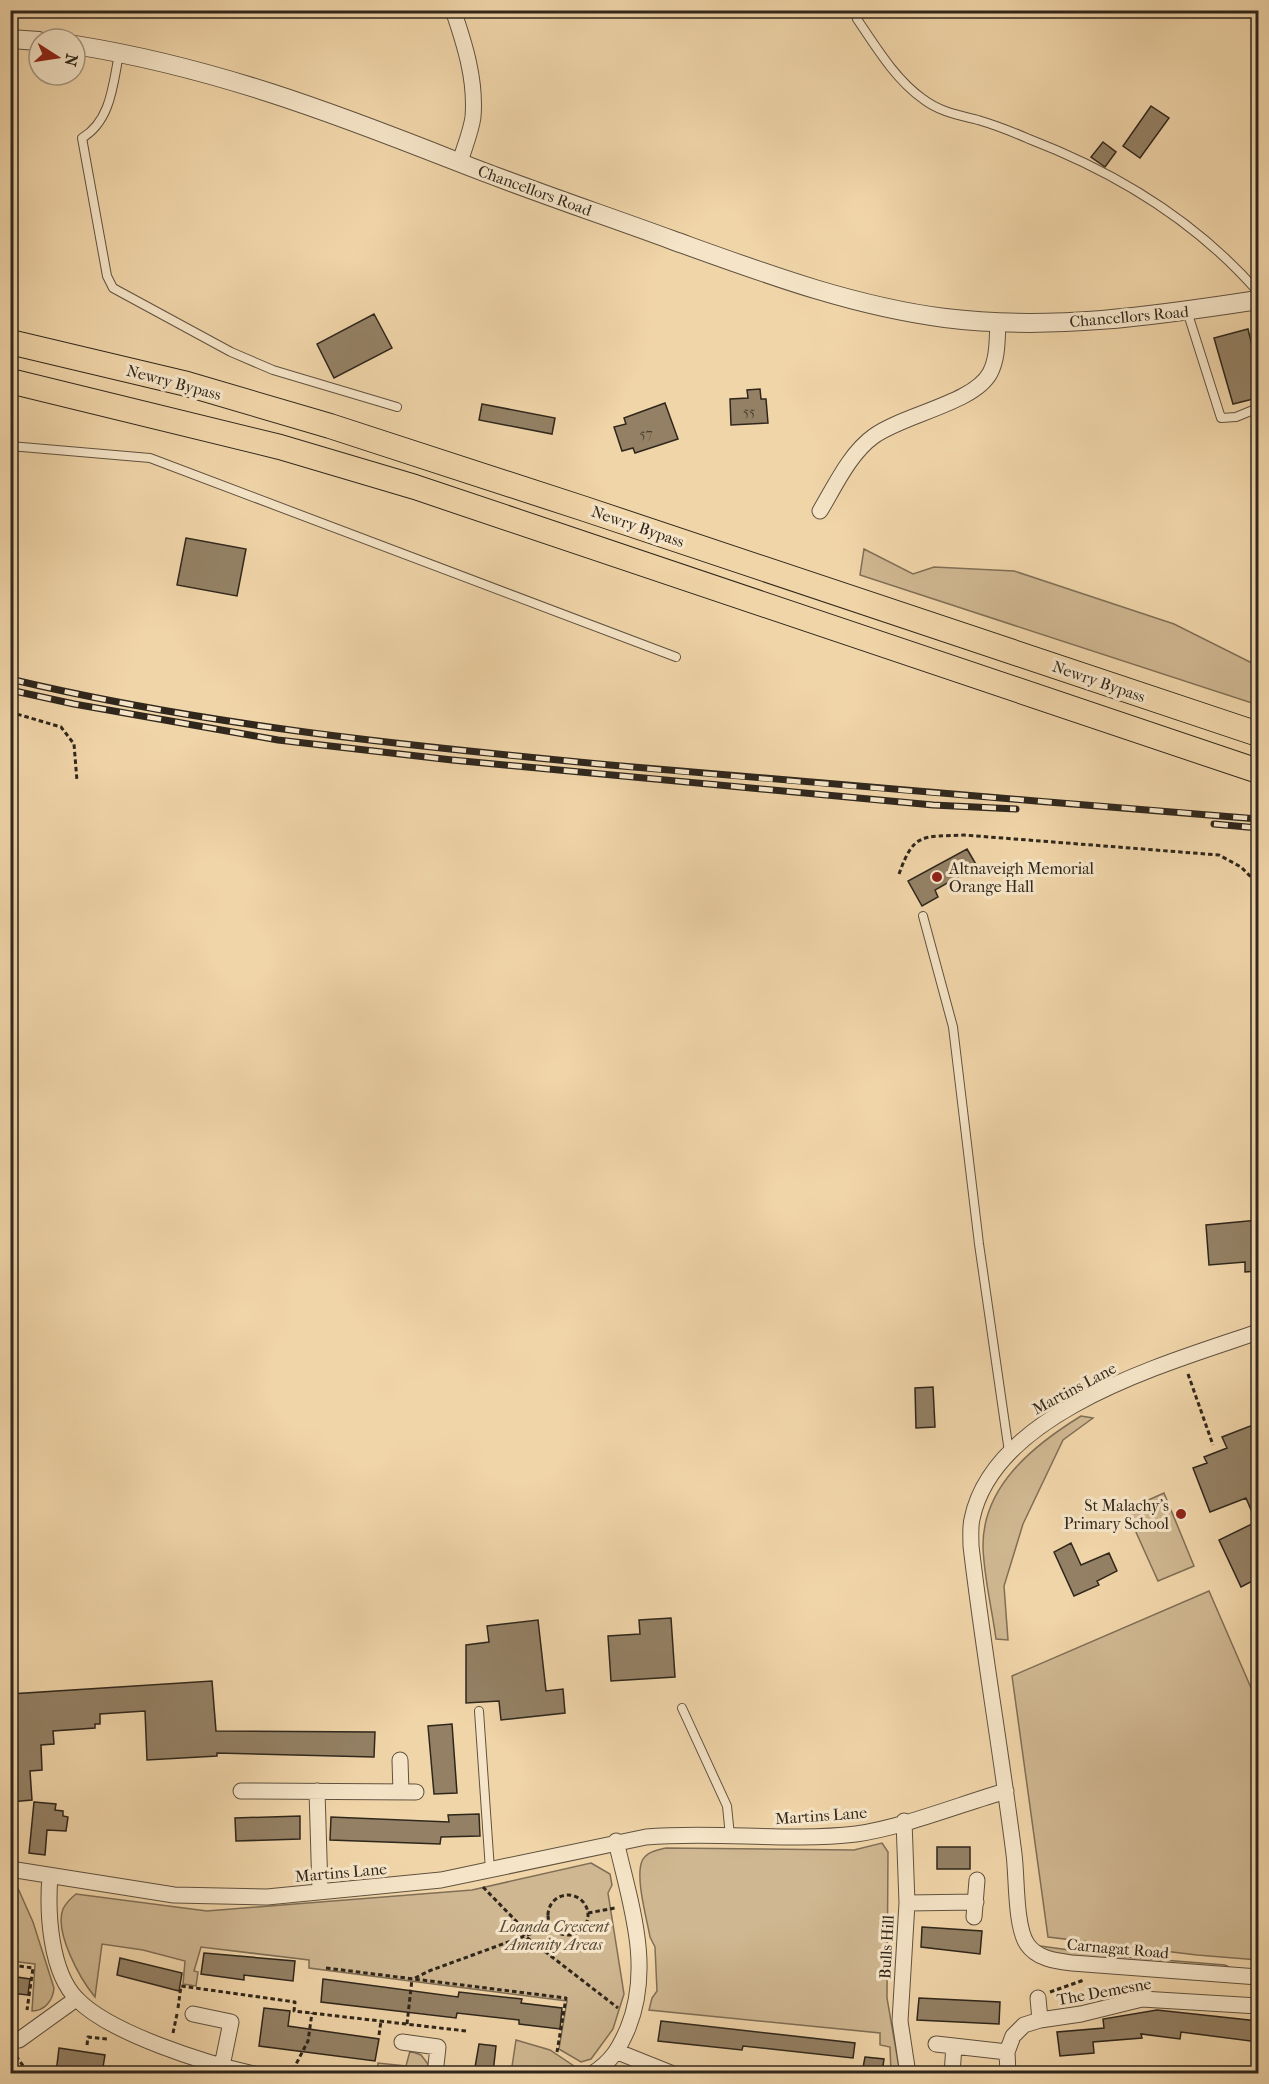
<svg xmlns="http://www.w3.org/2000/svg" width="1269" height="2084" font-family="'IM FELL French Canon',serif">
<rect width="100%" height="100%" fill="#f0d5a9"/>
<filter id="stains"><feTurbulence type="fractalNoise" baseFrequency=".00333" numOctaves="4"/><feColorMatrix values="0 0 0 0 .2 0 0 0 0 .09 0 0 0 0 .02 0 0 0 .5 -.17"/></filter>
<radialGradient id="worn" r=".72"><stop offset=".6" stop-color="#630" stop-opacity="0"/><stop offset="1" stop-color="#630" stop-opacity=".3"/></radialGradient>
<!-- green -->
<path fill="#cfb791" stroke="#806f56" stroke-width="1.5" d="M864 549 913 574 934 567 1014 571 1174 624 1258 666V705L860 575Z
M1081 1416 1093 1418 1063 1440 1023 1524 1004 1586 1008 1640 996 1639C992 1609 984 1578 983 1547 982 1486 1034 1445 1081 1416Z
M1164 1493 1194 1566 1158 1581 1126 1510Z
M1209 1591 1258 1704V1960L1197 1955 1048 1937 1012 1676Z
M882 1843 888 1852 887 1998 900 2073H891L890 2047 880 2045V2033L649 2010 652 1998 657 1991 655 1947 650 1937C647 1919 635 1878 642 1861 646 1852 657 1850 666 1848L854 1850Z
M591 1863 610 1874 612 1885 608 1893 624 1994 613 2029 591 2059 581 2062 559 2049 567 2001 309 1968V1960L201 1947 194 1971 198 1972 196 1986 183 1984 185 1961 143 1950 102 1944 95 1997C80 1979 54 1932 63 1909 66 1903 71 1898 76 1894L207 1911 472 1890Z
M11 1884 17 1886 33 1922 54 1988C53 2000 45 2011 32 2011L35 1964 11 1961Z
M1040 1946 1114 1956 1225 1965 1231 1968 1063 1955 1043 1951Z
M516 2040 550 2050 574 2066 573 2070 563 2074 511 2073Z
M410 2051 421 2055 428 2064 427 2073H377L378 2063 406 2066Z"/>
<!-- building -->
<path fill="#948165" stroke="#30271c" stroke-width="1.5" d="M1151 106 1169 118 1140 158 1123 146Z
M1103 142 1116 152 1105 167 1091 157Z
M374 314 392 348 334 378 317 344Z
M1248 329 1258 371V392L1255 393 1257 398 1233 404 1214 338Z
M760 389 761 399H766L768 423 731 425 730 399 748 398 747 390Z
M665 403 678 439 635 453 633 448 622 451 614 427 626 424 624 418Z
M482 404 555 418 552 434 479 420Z
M186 538 246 549 237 596 177 585Z
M967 849 977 866 935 890 938 897 922 906 908 881Z
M1258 1220V1271L1245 1272V1262L1209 1265 1206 1225Z
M933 1387 935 1427 916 1428 915 1388Z
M1258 1423V1578L1241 1587 1219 1540 1256 1522 1246 1498 1210 1512 1193 1468 1207 1463 1204 1457 1227 1448 1222 1437Z
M1071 1543 1081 1565 1109 1553 1117 1571 1097 1581 1099 1585 1074 1596 1054 1552Z
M671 1618 675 1677 611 1681 608 1636 640 1634 639 1620Z
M538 1620 546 1691 563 1689 565 1713 501 1720 499 1701 466 1703V1645L489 1642 487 1626Z
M212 1681 216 1731 375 1732 374 1757 217 1753V1756L147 1760 145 1711 100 1714V1724H95V1728L53 1731 54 1744 41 1745 42 1770 30 1771 32 1800 10 1802V1694Z
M452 1724 457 1793 434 1794 428 1726Z
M34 1802 56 1804 55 1810 63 1811V1816L68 1817 66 1831 47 1830 45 1855 29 1853Z
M479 1814 480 1836 441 1837 440 1844 330 1840 331 1817 449 1822 448 1815Z
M300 1816V1839L236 1841 235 1818Z
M937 1847H970V1869H937Z
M922 1927 982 1931 980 1954 921 1947Z
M204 1953 295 1961 293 1981 244 1975V1980L201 1974Z
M120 1958 182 1973 179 1991 117 1975Z
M10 1976 30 1979 28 1995 10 1993Z
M323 1979 458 1997 459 1992 522 1999 521 2003 562 2008 560 2029 519 2024V2020L457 2013 456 2018 321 2002Z
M919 1998 1000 2002 999 2024 917 2020Z
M264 2008 290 2011 288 2026 379 2039 375 2061 259 2046Z
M1157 2010 1258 2021V2042L1181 2032 1180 2039 1141 2034 1142 2038 1093 2042 1094 2053 1060 2056 1057 2032 1104 2028 1103 2019Z
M661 2021 855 2043 853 2058 743 2046 742 2050 658 2041Z
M479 2044 496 2046 493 2073H474Z
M59 2048 105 2055 102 2073H56Z
M865 2057 884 2059 882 2073H862Z"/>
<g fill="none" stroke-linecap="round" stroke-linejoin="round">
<!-- service casing -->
<g stroke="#60523f" stroke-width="10">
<path id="service" d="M856 10 857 19C876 47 895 79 923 99 940 112 958 115 978 120 995 125 1013 132 1029 139 1115 172 1197 222 1258 292
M119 54C113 84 111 121 82 138L107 276 113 288 231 352 273 370 397 407
M1187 311 1221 418 1236 417 1258 408
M10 446 150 458 676 657
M923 916 953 1027 979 1244 1009 1452
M682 1708 727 1806 730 1836
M479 1711 490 1870"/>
</g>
<!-- minor casing -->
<g stroke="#60523f" stroke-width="17">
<path id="minor" d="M453 10C465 45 476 80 473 117 471 132 464 148 460 162
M820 511C835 486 850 453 874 436 905 414 974 403 990 373 998 358 997 339 998 323
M1258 1332C1168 1363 994 1411 972 1519 970 1527 971 1537 971 1546 983 1649 1001 1751 1014 1854 1017 1876 1015 1926 1027 1944 1037 1959 1056 1961 1072 1963L1258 1977
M400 1760 401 1792
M241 1791 416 1792
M317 1791 320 1891
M904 1821 907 1903 900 2021 908 2074
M10 1869 174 1895 267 1897 441 1880 646 1837C716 1831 787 1842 856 1834 901 1828 961 1804 1006 1791
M50 1876C47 1912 50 1972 77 1999 109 2033 207 2064 254 2074
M907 1903 976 1902
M974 1917 977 1880
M1038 1998 1040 2020
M193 2014 231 2022 222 2066
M10 2040H19L76 1999
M402 2042 438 2047 435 2074
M936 2044 1007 2052
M618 2052 673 2074
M592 2074C612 2061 619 2049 628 2028 653 1966 630 1903 616 1841
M952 2074 954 2046
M1008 2074 1007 2052 1013 2036 1024 2025 1040 2020 1081 2014 1142 1999 1258 2006"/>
</g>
<!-- tertiary casing -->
<g stroke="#60523f" stroke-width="20">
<path id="tertiary" d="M10 39 39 41
M75 45C212 67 329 111 458 162 529 190 601 214 672 240 761 272 851 306 945 318 1051 331 1154 316 1258 300"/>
</g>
<!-- trunk casing -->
<g stroke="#30271c" stroke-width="26">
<path id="trunk" d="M10 342 187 384 330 426 585 509 1258 734
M10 381 280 447 415 487 1258 771"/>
</g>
<!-- path -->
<path stroke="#30271c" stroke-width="3" stroke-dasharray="4.5 3" stroke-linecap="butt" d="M10 712 61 727 74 744 77 781
M899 874C914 832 922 837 964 835L1219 855 1241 867 1258 884
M1188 1374 1213 1445
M483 1887 517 1922 525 1936 618 2008
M548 1915a20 20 0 1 1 40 0a20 20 0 1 1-40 0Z
M588 1913 615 1908
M585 1926 594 1931
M12 1965 33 1968 27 2010
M326 1968 566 1998 557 2052
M415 1978 429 1971 552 1926
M1050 1992 1084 1980
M178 2008 181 1986 295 2002 294 2011 466 2031
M407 2024 412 1979
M173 2033 177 2014
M379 2035 381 2021
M87 2045 88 2037 107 2039
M16 2056 29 2074
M293 2070 308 2041 312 2013"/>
<!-- service -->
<use href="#service" stroke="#f5e4c7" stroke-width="8"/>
<!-- minor -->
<use href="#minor" stroke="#f5e4c7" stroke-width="15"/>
<!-- tertiary -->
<use href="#tertiary" stroke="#f5e4c7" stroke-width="18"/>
<!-- trunk -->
<use href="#trunk" stroke="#f0d5a9" stroke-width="24"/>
<!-- rail casing -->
<g stroke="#30271c" stroke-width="7">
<path id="rail" d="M10 679C207 726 410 746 610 765 826 785 1042 801 1258 819
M10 690 74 704 278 740 452 760 933 805 1016 809
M1214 824 1258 828"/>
</g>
<!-- rail -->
<use href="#rail" stroke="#f5e4c7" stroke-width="4.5" stroke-dasharray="14" stroke-linecap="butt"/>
</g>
<!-- markers -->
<g fill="#8f2418" stroke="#f5e4c7" stroke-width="2">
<circle cx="937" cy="877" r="6"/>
<circle cx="1181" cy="1514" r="6"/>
</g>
<g text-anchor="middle" stroke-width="6" stroke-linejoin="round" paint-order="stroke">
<!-- number labels -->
<g font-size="14" fill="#493e2e">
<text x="749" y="416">55</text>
<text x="646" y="438">57</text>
</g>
<!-- street labels -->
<g font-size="16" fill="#30271c" stroke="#f5e4c7">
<text transform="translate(535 190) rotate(20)" y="6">Chancellors Road</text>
<text transform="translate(1129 316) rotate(-5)" y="6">Chancellors Road</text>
<text transform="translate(174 382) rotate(15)" y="6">Newry Bypass</text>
<text transform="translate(638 526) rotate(19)" y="6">Newry Bypass</text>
<text transform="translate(1099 681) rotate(19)" y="6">Newry Bypass</text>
<text transform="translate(1074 1388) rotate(-28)" y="6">Martins Lane</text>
<text transform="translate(821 1815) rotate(-4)" y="6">Martins Lane</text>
<text transform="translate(341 1872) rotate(-5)" y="6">Martins Lane</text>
<text transform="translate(886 1947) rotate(-87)" y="6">Bulls Hill</text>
<text transform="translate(1118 1948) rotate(5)" y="6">Carnagat Road</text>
<text transform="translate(1104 1991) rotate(-10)" y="6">The Demesne</text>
</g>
<!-- poi labels -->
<g font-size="16" fill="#30271c" stroke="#f5e4c7" text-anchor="start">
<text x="949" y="874">Altnaveigh Memorial<tspan x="949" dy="18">Orange Hall</tspan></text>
<text x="1169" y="1511" text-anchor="end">St Malachy's<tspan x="1169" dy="18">Primary School</tspan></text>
</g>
<!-- park labels -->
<g font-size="16" font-style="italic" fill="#584b39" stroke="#f5e4c7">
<text x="554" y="1932">Loanda Crescent<tspan x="554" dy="18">Amenity Areas</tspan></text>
</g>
</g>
<!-- margin -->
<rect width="1269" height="2084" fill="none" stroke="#f0d5a9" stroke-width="36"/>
<rect x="12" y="12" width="1245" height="2060" fill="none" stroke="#30271c" stroke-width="3"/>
<rect x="18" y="18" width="1233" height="2048" fill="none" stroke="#30271c" stroke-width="1.5"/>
<!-- north arrow -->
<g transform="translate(57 57) rotate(102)"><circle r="28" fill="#f5e4c7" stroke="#a69883" stroke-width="1.5"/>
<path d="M0-4.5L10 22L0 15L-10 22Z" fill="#8f2418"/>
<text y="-9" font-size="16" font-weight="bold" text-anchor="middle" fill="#30271c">N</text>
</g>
<rect width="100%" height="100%" filter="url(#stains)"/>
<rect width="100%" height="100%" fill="url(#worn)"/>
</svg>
